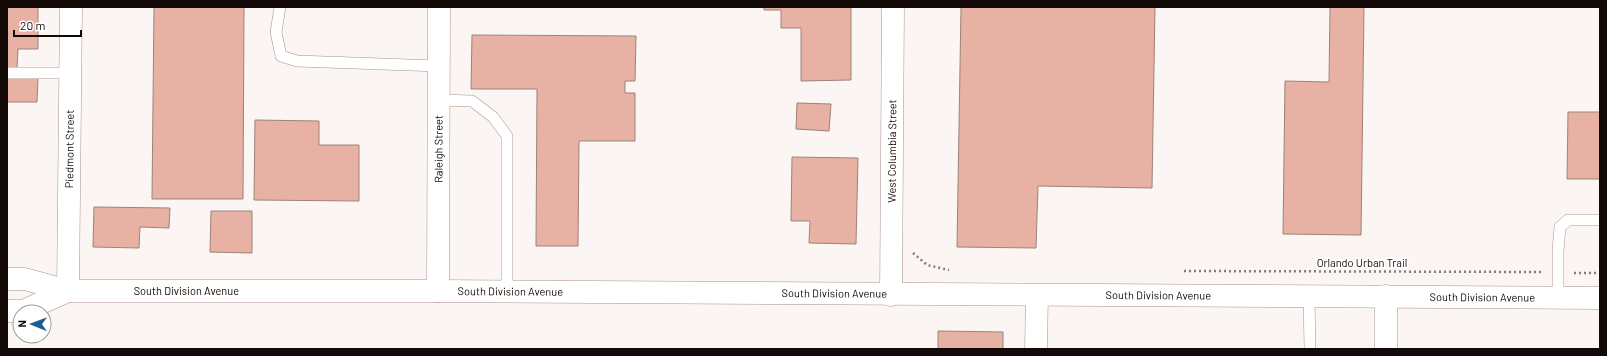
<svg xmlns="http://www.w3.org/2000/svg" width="1607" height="356" font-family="Barlow,sans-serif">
<rect width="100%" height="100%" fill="#fbf5f3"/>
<!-- building -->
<path fill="#e7b2a3" stroke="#9e827a" d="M7 7H38V49H18L17 69H7Z
M154 7H244L243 199H152Z
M764 7H851V80L801 81V28H781V10H764Z
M961 7H1155L1152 188 1038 186 1036 248 957 247Z
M1330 7H1364L1361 235 1283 234 1285 81 1329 82Z
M472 35 636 36 635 81H625V93H635V141H579L578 246H536L537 89H471Z
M7 77H38L37 102H7Z
M797 103 831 104 829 131 796 129Z
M1568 112H1600V179H1567Z
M255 120 319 121V145H359V201L254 200Z
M792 157 858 158 856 244 809 243 810 221H791Z
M94 207 170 208 169 228 140 227 139 248 93 247Z
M211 211H252V253L210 252Z
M938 331 1003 332V349H938Z"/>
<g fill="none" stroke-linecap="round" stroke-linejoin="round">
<!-- service casing -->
<g stroke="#ad9189" stroke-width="12">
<path id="service" d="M280 7 276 32 281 56 297 61 439 66
M7 73H70
M439 100 472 101 493 117 507 136V292
M1309 296 1310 349
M1558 297V251L1560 227 1568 220H1600"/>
</g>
<!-- minor casing -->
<g stroke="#ad9189" stroke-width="23">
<g id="minor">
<path id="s1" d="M68 291 71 7"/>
<path id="s2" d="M438 291 439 7"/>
<path d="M1036 349 1037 295"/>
<path d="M1386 349V296"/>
</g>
</g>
<!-- tertiary casing -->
<g stroke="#ad9189" stroke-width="23">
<g id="tertiary">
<path id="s3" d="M7 279H25L68 291H438L1600 298"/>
<path id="s4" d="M891 295 893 7"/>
<path d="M7 311H23L68 291"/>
</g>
</g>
<!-- path -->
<path stroke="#857d7b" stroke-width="2.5" stroke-dasharray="2 3" stroke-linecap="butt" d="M913 253 927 265 949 270
M1184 271 1541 272
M1574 273H1600"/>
<!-- service -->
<use href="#service" stroke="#fff" stroke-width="11"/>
<!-- minor -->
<use href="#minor" stroke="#fff" stroke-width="22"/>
<!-- tertiary -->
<use href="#tertiary" stroke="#fff" stroke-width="22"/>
</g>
<g text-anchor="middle" stroke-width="3.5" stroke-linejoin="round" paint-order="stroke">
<!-- street labels -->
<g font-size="11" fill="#130907" stroke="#fff">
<text dy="4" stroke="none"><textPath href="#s1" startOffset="142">Piedmont Street</textPath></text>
<text dy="4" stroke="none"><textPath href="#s2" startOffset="142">Raleigh Street</textPath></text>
<text dy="4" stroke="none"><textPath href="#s4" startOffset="144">West Columbia Street</textPath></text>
<text x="1362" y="267">Orlando Urban Trail</text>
<text dy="4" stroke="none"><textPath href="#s3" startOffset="181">South Division Avenue</textPath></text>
<text dy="4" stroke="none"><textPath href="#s3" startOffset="505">South Division Avenue</textPath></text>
<text dy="4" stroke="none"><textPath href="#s3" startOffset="829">South Division Avenue</textPath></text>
<text dy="4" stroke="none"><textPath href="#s3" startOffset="1153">South Division Avenue</textPath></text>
<text dy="4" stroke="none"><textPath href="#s3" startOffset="1477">South Division Avenue</textPath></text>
</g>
</g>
<!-- border -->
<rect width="1607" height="356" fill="none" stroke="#130907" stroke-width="16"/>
<!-- north arrow -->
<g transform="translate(32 324) rotate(271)"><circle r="19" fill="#ffffff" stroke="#a19d9c"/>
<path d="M0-3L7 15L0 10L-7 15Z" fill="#1b6095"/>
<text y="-6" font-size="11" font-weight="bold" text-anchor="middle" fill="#130907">N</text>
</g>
<!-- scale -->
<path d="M14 30v6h67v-6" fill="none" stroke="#130907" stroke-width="2"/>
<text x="20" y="30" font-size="12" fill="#130907" stroke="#ffffff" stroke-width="3" paint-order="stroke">20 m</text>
</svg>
